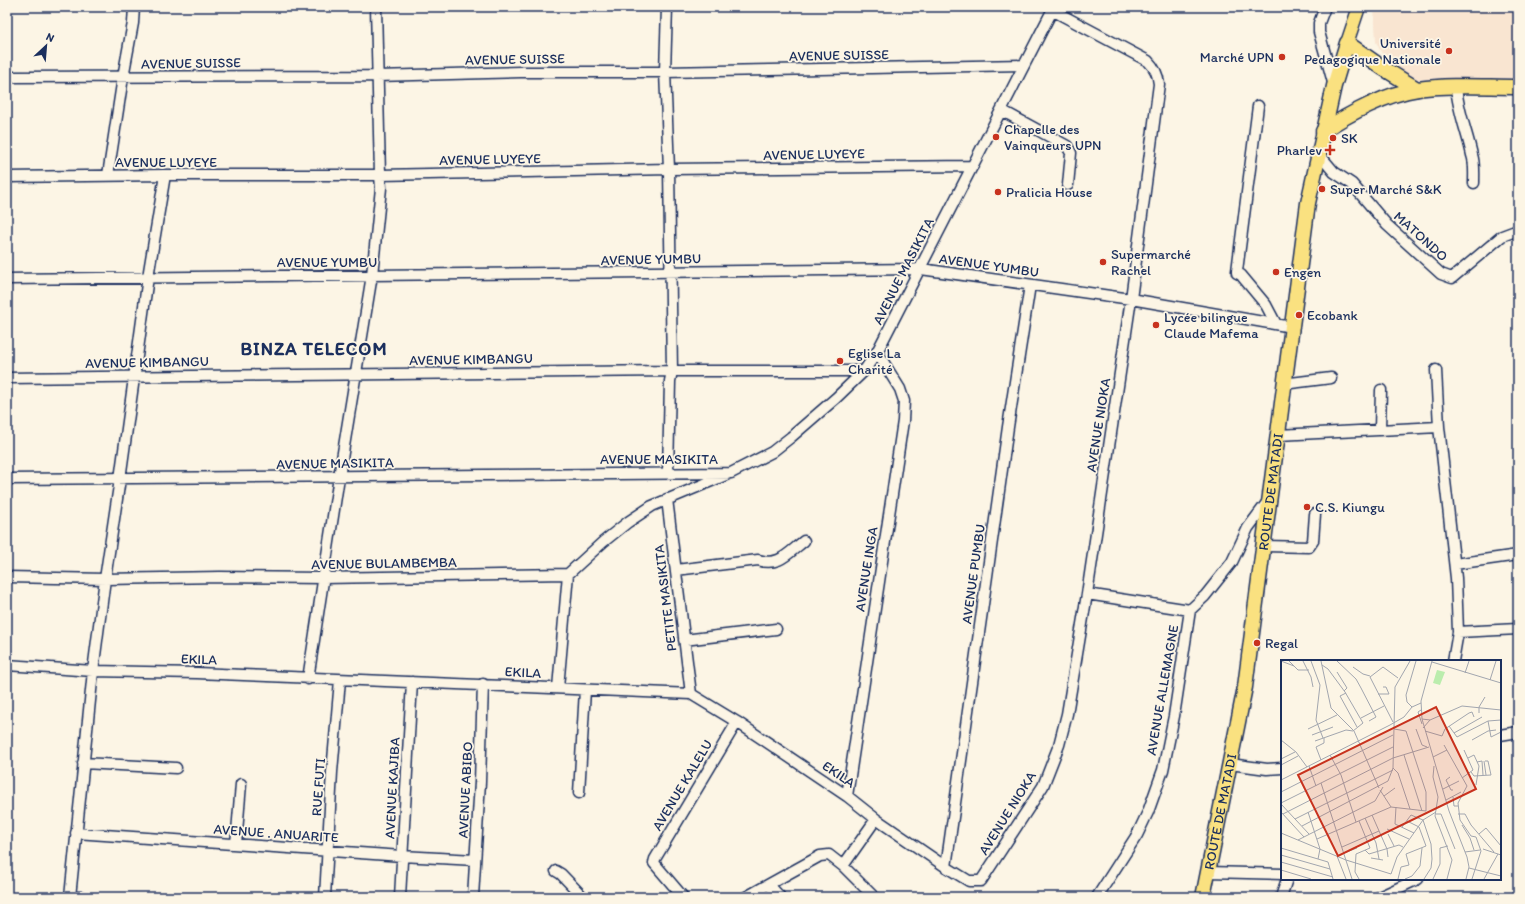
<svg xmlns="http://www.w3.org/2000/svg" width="1525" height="904" font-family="Itim,sans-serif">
<rect width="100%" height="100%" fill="#fcf5e5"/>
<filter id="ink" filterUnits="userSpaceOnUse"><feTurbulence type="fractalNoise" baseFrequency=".025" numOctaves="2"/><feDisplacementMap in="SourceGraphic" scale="8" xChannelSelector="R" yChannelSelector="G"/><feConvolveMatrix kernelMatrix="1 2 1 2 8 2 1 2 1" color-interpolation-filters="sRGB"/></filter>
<g filter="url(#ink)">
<!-- built -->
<path fill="#f9e5d1" d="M1374 7H1518V81L1420 80 1400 73 1385 60 1376 42Z"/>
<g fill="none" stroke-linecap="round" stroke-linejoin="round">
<!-- minor casing -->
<g stroke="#1b2f5e" stroke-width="13">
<path id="minor" d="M667 7 665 72 669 169 672 371 670 381 668 473
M1325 7 1319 23V32L1334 86
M7 77 377 76 521 72H665L1024 65
M1456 87C1458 111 1467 132 1472 155 1475 163 1474 174 1474 183
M1258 106 1237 271V273L1241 275 1266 305 1276 324
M1001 110 1067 146 1071 153 1068 185
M1318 153 1334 172 1352 184 1387 225 1441 274 1452 278 1502 236 1518 230
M108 175 123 77 133 23 134 7
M7 177 165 175H380L669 169 973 166
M7 279 921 269 1131 299 1292 327
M1436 370 1439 427 1456 578 1458 632 1453 661
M7 378 672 371H864
M1283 384 1331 378
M1380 429 1381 390
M1278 435 1439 427
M7 479 731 473 772 452 791 437 836 398 864 371 877 352 1054 7
M667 499 691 694
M1264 546 1309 547 1313 541 1315 514
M1455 564 1518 555
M676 570 758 560C779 567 788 553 804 541
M7 577 105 579 220 577 323 578 568 574 603 542 628 522 652 506 726 475
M1087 594 1190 610
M1458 632 1518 629
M684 640 776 629
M7 665 93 671 197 673 691 694 737 722 847 796 876 819 946 867 969 881H981L1043 786 1059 745 1067 714 1087 594 1131 299 1159 84C1158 74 1155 68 1148 61L1052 10
M308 679 339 477 372 275 381 188 380 175 376 7
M558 688 568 574
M1500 735 1518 732
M83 763 176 768
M1230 764 1267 769 1282 768
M579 793 585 690
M847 796 903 421 904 401 900 389 877 352
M76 833 402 856 475 860
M236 844 241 784
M843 866 876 819
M946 867 1008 427 1030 285
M556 871 561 874 583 897
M1208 872 1282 874
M769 885 780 897
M70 896 82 897
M70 897 93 671 105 579 120 479 148 277 165 175
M325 897 332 772 340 680
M400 897 412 682
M473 897 480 782 483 684
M683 897 654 863 655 859 737 722
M746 897 820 856 829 855 843 866 874 897
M1097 897 1137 835 1148 812 1163 770 1174 716 1190 610 1205 596 1232 562 1248 528 1269 500
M1281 897 1287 879
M1379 897 1418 879"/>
</g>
<!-- major casing -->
<g stroke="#1b2f5e" stroke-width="15">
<path id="major" d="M1347 43 1359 7"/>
</g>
<!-- highway casing -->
<g stroke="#1b2f5e" stroke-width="17">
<g id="highway">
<path d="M1323 131C1348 114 1388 93 1418 89 1450 84 1485 87 1518 87"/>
<path id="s1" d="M1203 897 1245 687 1308 203 1334 86 1347 43 1383 68 1417 89"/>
</g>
</g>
<!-- minor -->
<use href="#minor" stroke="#fcf5e5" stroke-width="10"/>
<!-- major -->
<use href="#major" stroke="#fae180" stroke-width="12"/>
<!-- highway -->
<use href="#highway" stroke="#fae180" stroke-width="14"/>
</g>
</g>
<!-- markers -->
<g fill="#c8321e" stroke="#fcf5e5" stroke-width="1.5">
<circle cx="1449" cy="51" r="4"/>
<circle cx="1282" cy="57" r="4"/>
<circle cx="996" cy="137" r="4"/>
<circle cx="1333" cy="138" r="4"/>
<path d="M1328 144h4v4h4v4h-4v4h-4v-4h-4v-4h4z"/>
<circle cx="1322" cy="189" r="4"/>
<circle cx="998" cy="192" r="4"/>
<circle cx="1103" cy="262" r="4"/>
<circle cx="1276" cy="272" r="4"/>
<circle cx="1299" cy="315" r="4"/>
<circle cx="1156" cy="325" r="4"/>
<circle cx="840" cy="361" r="4"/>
<circle cx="1307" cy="507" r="4"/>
<circle cx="1257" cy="643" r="4"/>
</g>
<g text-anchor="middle" stroke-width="3.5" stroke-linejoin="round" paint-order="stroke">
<!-- poi labels -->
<g font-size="14" fill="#1b2f5e" stroke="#fcf5e5" text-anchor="start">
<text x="1441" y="48" text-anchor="end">Université<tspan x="1441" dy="16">Pedagogique Nationale</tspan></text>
<text x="1274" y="62" text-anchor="end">Marché UPN</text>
<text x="1004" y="134">Chapelle des<tspan x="1004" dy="16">Vainqueurs UPN</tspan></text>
<text x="1341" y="143">SK</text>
<text x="1322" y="155" text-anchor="end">Pharlev</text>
<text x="1330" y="194">Super Marché S&amp;K</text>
<text x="1006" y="197">Pralicia House</text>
<text x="1111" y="259">Supermarché<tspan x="1111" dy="16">Rachel</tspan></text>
<text x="1284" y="277">Engen</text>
<text x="1307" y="320">Ecobank</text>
<text x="1164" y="322">Lycée bilingue<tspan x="1164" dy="16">Claude Mafema</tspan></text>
<text x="848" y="358">Eglise La<tspan x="848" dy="16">Charité</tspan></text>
<text x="1315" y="512">C.S. Kiungu</text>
<text x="1265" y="648">Regal</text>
</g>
<!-- street labels -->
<g font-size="14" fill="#1b2f5e" stroke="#fcf5e5">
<text transform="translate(839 55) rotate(-1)" y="5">AVENUE SUISSE</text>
<text transform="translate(515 59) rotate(-1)" y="5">AVENUE SUISSE</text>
<text transform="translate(191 63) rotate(-1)" y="5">AVENUE SUISSE</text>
<text transform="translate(814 154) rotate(-1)" y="5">AVENUE LUYEYE</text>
<text transform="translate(490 159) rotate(-1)" y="5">AVENUE LUYEYE</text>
<text x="166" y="167">AVENUE LUYEYE</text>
<text transform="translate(1421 236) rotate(42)" y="5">MATONDO</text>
<text transform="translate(651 259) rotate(-1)" y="5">AVENUE YUMBU</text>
<text x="327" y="267">AVENUE YUMBU</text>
<text transform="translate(989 265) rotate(8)" y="5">AVENUE YUMBU</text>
<text transform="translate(903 271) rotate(-63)" y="5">AVENUE MASIKITA</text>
<text transform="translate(471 359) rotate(-1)" y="5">AVENUE KIMBANGU</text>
<text transform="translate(147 362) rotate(-1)" y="5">AVENUE KIMBANGU</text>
<text transform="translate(1098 425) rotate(-81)" y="5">AVENUE NIOKA</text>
<text x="659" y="464">AVENUE MASIKITA</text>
<text transform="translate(335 463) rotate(-1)" y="5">AVENUE MASIKITA</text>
<text dy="5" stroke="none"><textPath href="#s1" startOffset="411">ROUTE DE MATADI</textPath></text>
<text transform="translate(384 563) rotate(-1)" y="5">AVENUE BULAMBEMBA</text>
<text transform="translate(866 569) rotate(-81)" y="5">AVENUE INGA</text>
<text transform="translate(973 574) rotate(-82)" y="5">AVENUE PUMBU</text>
<text transform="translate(665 598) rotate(-97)" y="5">PETITE MASIKITA</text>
<text transform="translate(199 659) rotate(2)" y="5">EKILA</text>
<text transform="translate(523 672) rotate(3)" y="5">EKILA</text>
<text transform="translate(1162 690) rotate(-80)" y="5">AVENUE ALLEMAGNE</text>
<text transform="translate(839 774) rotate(34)" y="5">EKILA</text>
<text transform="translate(682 785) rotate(-59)" y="5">AVENUE KALELU</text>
<text transform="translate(318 787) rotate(-86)" y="5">RUE FUTI</text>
<text transform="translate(392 788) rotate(-87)" y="5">AVENUE KAJIBA</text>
<text transform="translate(465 790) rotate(-87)" y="5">AVENUE ABIBO</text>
<text dy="5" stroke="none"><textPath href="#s1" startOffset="87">ROUTE DE MATADI</textPath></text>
<text transform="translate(1007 813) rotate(-58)" y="5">AVENUE NIOKA</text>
<text transform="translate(276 833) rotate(4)" y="5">AVENUE . ANUARITE</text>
</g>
<!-- district labels -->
<g font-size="18" font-weight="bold" letter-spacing="1" fill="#1b2f5e" stroke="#fcf5e5">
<text x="314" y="355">BINZA TELECOM</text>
</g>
</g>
<!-- overview -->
<g transform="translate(1281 660)">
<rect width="220" height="220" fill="#fcf5e5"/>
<path d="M156 10 164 12 159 25 152 23Z" fill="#bbedad"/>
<path fill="none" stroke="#a2a6af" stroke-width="1" d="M0 1 13 6M8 1 17 10H28M22 1 30 17 32 27M30 1 39 25 35 60 42 78M40 1 50 48 73 71 98 128M56 1 75 19 80 28 95 57 88 61M151 2 220 23M72 7 82 14 89 16M56 12 66 28 63 31M184 13 188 1M209 20 215 1M65 33 59 36 76 67M97 34H108L105 27H102M131 47 126 42 125 35 135 1M140 50 137 52 141 64M198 53V47L204 37M80 58 103 46M141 59 140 41 151 1M149 60 141 59 168 151 186 197 188 207 185 219M207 61 210 77 220 72M112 62 89 17 102 7 117 18M168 66 176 77 207 61 220 60M142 68 149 60 181 46 220 50M27 69 56 55M135 69 141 85 146 87M144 71 161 76 164 69 188 53 191 52 193 57M173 73 201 57M31 75 52 67M0 80 15 92 26 107M191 80 207 71 215 70M34 81 65 70 72 71 82 63 64 32 47 9 41 5M163 85 186 126 177 143 179 160 190 176 195 177 200 191 191 219M49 95 60 115 75 162M123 95 141 151M152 97 166 90M187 98 193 95 198 106 195 125M0 99 14 92M40 100 35 87 43 83V78M203 101 205 115M196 102 201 101 202 115M0 105 17 96M28 106 35 126M153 106 152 117 157 137 154 156 171 200 166 219M112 108 117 113 129 149M190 112 193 116 210 115 207 101H204M169 117 165 120 170 130H172M181 118 192 110 183 90M0 120 109 65 123 57 131 47 140 43M40 123 71 219M162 129 178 121M99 130 110 147M0 132 112 75M103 136 114 128M172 137 173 146H177M165 140 180 132M0 143 112 87M0 144 28 174M115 147 114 164 133 173M0 152 23 177M27 152 39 189 37 199M2 154 112 98 148 87M155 154H160L174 189M177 154H184L190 165 213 192M91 155 106 189 107 197M84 158 95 183 98 199M14 159 112 110M181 165 189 178 193 190M21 166 107 121 112 108 114 27 129 1M121 167 130 155 142 160 150 184 151 199 150 208 143 219M106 169 128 179M0 173 65 200 110 214 116 197 142 160 155 152M107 174 113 186M198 174 205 168 220 186M36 179 110 147 145 151V132L125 71 113 69M17 180 94 141 102 127M61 187 98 171M0 188 47 202 52 219M202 189 220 195M84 190 88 194 118 185 122 187M184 192 199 190M63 193 76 188M0 195 49 209M56 196 65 219M90 198 102 200M0 202 52 217M188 208 220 216M0 210 30 219M78 219 74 212 75 194 89 188 78 161M117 219 120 207 128 205 125 194 145 186 138 167 126 161M124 219 131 216 139 206 141 188M152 219 159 204V188L167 186M203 219 217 194"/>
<path fill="#c8321e" fill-opacity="0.15" stroke="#c8321e" stroke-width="2" d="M155 47 195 129 57 196 17 115Z"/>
<rect width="220" height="220" fill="none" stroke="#1b2f5e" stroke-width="2"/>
</g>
<!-- margin -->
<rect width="1525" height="904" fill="none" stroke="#fcf5e5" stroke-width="24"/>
<rect x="12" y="12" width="1501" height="880" fill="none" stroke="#1b2f5e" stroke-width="1.5" filter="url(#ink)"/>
<!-- north arrow -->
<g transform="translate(46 46) rotate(26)" stroke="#fcf5e5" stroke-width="3" paint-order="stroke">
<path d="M0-3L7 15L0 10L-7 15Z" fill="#1b2f5e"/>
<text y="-6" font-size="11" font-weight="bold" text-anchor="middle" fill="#1b2f5e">N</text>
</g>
</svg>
